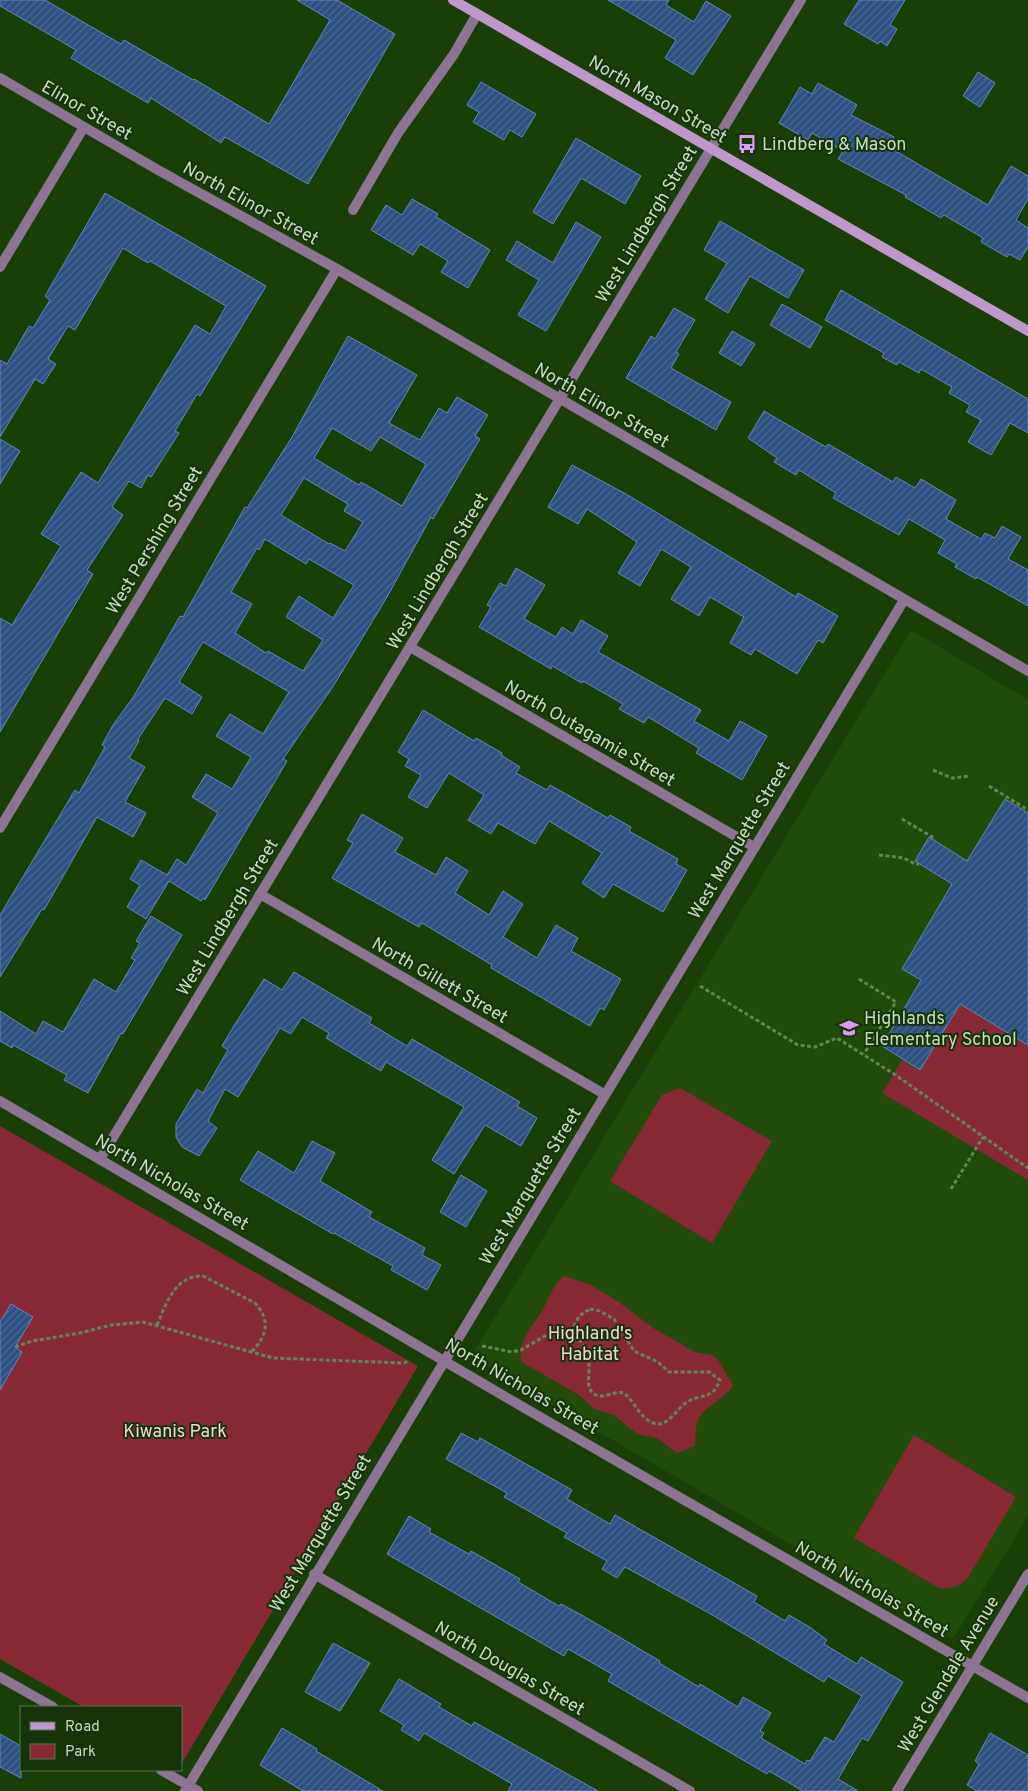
<svg xmlns="http://www.w3.org/2000/svg" width="1028" height="1791" font-family="Overpass,sans-serif">
<defs>
<pattern id="building-hatch" width="6" height="6" patternUnits="userSpaceOnUse" patternTransform="scale(1.25)"><rect width="6" height="6" fill="#2d5083"/><path d="M-1 1l2-2M0 6l6-6M5 7l2-2" fill="none" stroke="#4a6993"/></pattern>
</defs>
<rect width="100%" height="100%" fill="#1a3f06"/>
<!-- built -->
<path fill="#204b09" d="M911 630 1028 700V1516L953 1639 471 1357Z"/>
<!-- green -->
<path fill="#872a35" d="M954 1001 1028 1045V1180L882 1093 902 1060 919 1071 955 1012Z
M680 1088 772 1141 712 1243 610 1181 662 1095Z
M0 1126 418 1366 182 1763 181 1707H84L0 1659Z
M564 1276 591 1285 619 1302 653 1328 695 1352 712 1355 719 1361 733 1386C725 1398 701 1409 697 1422 695 1429 696 1439 695 1446L677 1453 657 1438 637 1434 614 1415 595 1409 579 1395 522 1362C515 1343 534 1325 543 1309 550 1296 552 1286 564 1276Z
M914 1435 1016 1497 967 1579C958 1587 951 1589 939 1588L854 1538Z"/>
<!-- building -->
<path fill="url(#building-hatch)" stroke="#6288bf" fill-rule="evenodd" d="M0 0H45L121 44 124 40 193 80 194 79 269 124 330 20 297 0H337L395 34 308 184 225 137 221 143 151 98 148 103 86 67 71 58 76 50 0 6Z
M608 0H669L666 5 694 22 706 1 731 16 693 75 665 58 676 40Z
M859 0H905L890 25 897 29 887 46 880 41 878 44 844 24Z
M978 72 995 83 980 107 963 96Z
M481 82 536 114 522 137 510 130 504 140 473 122 479 112 467 105Z
M818 83 857 105 851 115 894 137 889 147 988 205 1011 166 1028 176V199L1016 220 1028 228V247L1020 260 1009 254 1007 257 981 242 983 238 944 215 941 218 905 197 906 195 838 159 843 151 812 133 808 140 779 123 800 87 812 94Z
M576 138 641 176 625 204 581 178 553 224 533 212Z
M105 193 266 286 200 396 197 394 175 431 179 433 151 477 148 475 141 488 129 481 112 507 123 515 87 570 93 574 0 732V618L12 625 61 546 41 534 81 472 98 483 195 325 210 334 226 306 150 261 148 263 123 248 75 330 68 326 48 359 56 364 43 384 35 379 0 437V360L7 364 29 326 33 328 50 300 45 296Z
M412 199 438 214 436 217 490 250 468 288 441 272 448 261 420 244 413 255 371 230 386 205 402 215Z
M720 221 804 270 788 298 750 276 728 313 705 299 727 263 704 250Z
M576 222 601 237 546 331 518 315 539 280 506 260 517 241 553 263Z
M841 290 1028 399V433L1010 423 991 455 968 442 981 420 966 412 970 405 949 393 952 387 921 369 919 373 899 362 897 365 882 357 884 353 825 320Z
M782 304 822 327 810 348 770 325Z
M674 308 695 320 676 352 679 354 671 368 731 402 716 430 626 378 651 336 655 339Z
M732 331 755 344 741 366 719 353Z
M348 336 417 375 389 423 420 440 439 408 447 413 457 397 488 415 475 436 480 439 433 519 431 517 387 597 334 685 283 759 287 761 205 900 203 898 201 901 169 881 146 919 127 907 140 885 130 879 141 860 167 875 177 859 186 865 218 813 192 797 206 774 232 789 251 757 216 736 230 714 263 734 289 692 203 642 179 682 202 697 192 714 165 698 138 739 139 741 129 758 145 767 125 802 146 813 133 837 97 817 44 910 42 909 0 977V915L75 790 79 793 105 747 102 745 113 725 134 696 180 616 183 617 245 507 247 508 292 437ZM332 428 371 451 380 437 426 464 402 506 361 482 359 485 314 458ZM304 478 348 504 344 511 363 522 345 551 330 543 329 544 281 515ZM265 539 306 564 309 559 354 585 333 618 299 596 286 617 323 640 303 671 268 651 266 653 235 633 252 604 231 592 257 548 259 550Z
M764 411 826 447 828 444 893 482 896 477 915 488 921 479 956 500 946 519 981 539 985 533 995 538 1002 526 1021 537 1008 559 1028 570V606L977 577 976 579 955 567 957 564 938 553 945 540 909 519 899 535 833 498 836 493 799 470 796 475 774 462 777 458 748 438Z
M0 439 20 451 0 484Z
M572 465 626 494 796 597 798 593 838 616 823 643 818 640 797 674 755 649 751 655 730 643 744 617 710 597 699 616 671 599 691 567 661 549 640 586 618 573 637 542 587 509 578 524 548 507Z
M516 568 545 585 524 619 556 637 562 627 573 634 581 620 608 636 598 652 701 710 694 721 729 741 740 721 767 736 742 780 696 753 699 748 648 717 644 723 619 709 623 704 583 681 582 683 552 666 551 669 479 627 491 607 487 605 500 583 506 586Z
M423 710 474 741 476 738 502 753 501 755 520 767 516 773 547 790 550 785 608 818 610 815 631 827 629 831 678 859 676 864 687 870 663 912 613 884 604 898 582 883 602 853 549 821 535 844 498 823 491 834 468 820 484 795 449 773 427 808 408 797 421 775 405 766 409 759 398 752Z
M1005 799 1028 813V1045L960 1004 920 1070 882 1046 921 980 902 969 952 884 915 861 929 837 967 861Z
M362 814 403 838 395 852 436 875 446 857 468 871 455 893 489 915 503 891 523 904 503 937 537 958 556 925 578 938 571 951 621 979 604 1010 600 1008 590 1026 491 968 492 965 422 923 419 927 332 878 353 843 347 840Z
M151 916 182 935 123 1034 121 1033 88 1093 64 1080 67 1075 13 1045 12 1048 0 1041V1011L36 1034 43 1021 63 1032 94 979 116 992 135 960 131 958 140 943 136 941Z
M294 972 372 1018 369 1023 407 1046 412 1039 520 1102 517 1106 537 1118 521 1146 485 1125 454 1174 432 1160 464 1107 386 1062 381 1071 326 1038 329 1033 302 1017 291 1034 280 1028 238 1097 225 1089 208 1121 217 1128 199 1156 182 1147 176 1137V1124L197 1089 203 1093 228 1050 222 1046 235 1024 264 979 282 990Z
M312 1141 335 1153 320 1181 372 1212 369 1217 425 1248 422 1255 441 1265 427 1290 391 1270 393 1266 334 1233 333 1234 240 1180 258 1151 294 1173Z
M461 1175 487 1191 466 1227 440 1212Z
M11 1304 33 1317 15 1347 22 1352 0 1390V1322Z
M461 1433 478 1442 480 1438 572 1490 567 1499 610 1524 615 1515 757 1596 754 1602 785 1621 789 1615 811 1628 827 1640 824 1644 857 1664 861 1657 903 1682 868 1741 862 1738 838 1779 858 1791H803L769 1771 767 1774 608 1681 612 1674 568 1649 564 1656 387 1554 409 1516 431 1529 429 1532 469 1554 471 1551 520 1579 518 1582 559 1606 561 1604 585 1617 660 1661 659 1663 699 1687 700 1684 738 1707 743 1697 771 1713 760 1731 764 1733 761 1738 805 1764 807 1760 810 1761 825 1737 834 1742 862 1696 828 1676 824 1682 709 1613 625 1567 617 1578 602 1569 607 1561 564 1537 567 1533 504 1497 507 1493 446 1459Z
M333 1643 370 1663 340 1711 305 1692Z
M399 1679 441 1704 439 1707 472 1726 474 1722 598 1791H508L512 1784 424 1733 419 1741 401 1730 404 1725 380 1711Z
M282 1728 317 1749 316 1751 383 1791H303L260 1765Z
M990 1733 1028 1755V1791H977L967 1785 979 1764 975 1761Z
M0 1734 21 1746V1778L0 1767Z"/>
<g fill="none" stroke-linecap="round" stroke-linejoin="round">
<!-- path -->
<path stroke="#658457" stroke-width="3" stroke-dasharray="4 2.5" stroke-linecap="butt" d="M933 770 952 778 970 776
M989 786 1028 810
M902 819 934 838V840
M879 855 904 858 915 864H919
M859 979 896 1002 864 1054
M700 986 798 1045 815 1047 837 1038 894 1074 1028 1168
M951 1189 983 1137
M590 1309 600 1311 614 1319 634 1351 658 1362 669 1372H709L720 1380C712 1400 704 1393 689 1401 676 1407 668 1431 651 1422 639 1416 634 1401 624 1393 614 1390 604 1400 594 1394 585 1388 590 1374 589 1365 587 1352 581 1339 572 1330L579 1316Z
M157 1325C166 1304 175 1275 203 1276L255 1303C271 1320 267 1337 251 1352
M482 1346 512 1352 521 1350 545 1336 572 1330
M15 1347 32 1341 80 1333 111 1325 143 1322 273 1358 404 1363 408 1361"/>
<!-- service -->
<path stroke="#8d7495" stroke-width="10" d="M353 210 398 133 454 54 477 14"/>
<!-- minor -->
<path stroke="#8d7495" stroke-width="10" d="M0 78 158 170 337 269 1028 671
M0 267 84 127
M410 647 754 847
M0 828 337 269
M260 894 604 1094
M0 1101 528 1410 1028 1698
M100 1159 801 0
M314 1574 690 1791
M0 1677 53 1707
M161 1770 198 1791
M185 1791 904 600"/>
<!-- tertiary -->
<path stroke="#8d7495" stroke-width="10" d="M897 1791 1028 1574"/>
<!-- secondary -->
<path stroke="#bf97cc" stroke-width="10" d="M453 0 1028 331"/>
</g>
<!-- icons -->
<defs>
<g id="bus-bare" transform="scale(1.5)"><path d="M-5-6H5V4H4V6H2V4H-2V6H-4V4H-5ZM-3.5-4V0h7V-4ZM-3.5 1.2v1.5H-2V1.2ZM2 1.2v1.5H3.5V1.2Z" fill="#dd99f3" stroke="#163309" stroke-width="2.5" paint-order="stroke"/></g>
<g id="school-bare" transform="scale(1.5)"><path d="M0-5L7-2L0 1L-7-2ZM-4 1L0 2.5L4 1V4Q0 6-4 4Z" fill="#dd99f3" stroke="#163309" stroke-width="2.5" paint-order="stroke"/></g>
</defs>
<g fill-rule="evenodd">
<use href="#bus-bare" x="747" y="144"/>
<use href="#school-bare" x="849" y="1028"/>
</g>
<g text-anchor="middle" stroke-width="4" stroke-linejoin="round" paint-order="stroke">
<!-- street labels -->
<g font-size="18" fill="#c6dcbe" stroke="#163309">
<text transform="translate(658 99) rotate(30)" y="6">North Mason Street</text>
<text transform="translate(87 110) rotate(30)" y="6">Elinor Street</text>
<text transform="translate(251 203) rotate(29)" y="6">North Elinor Street</text>
<text transform="translate(646 224) rotate(-59)" y="6">West Lindbergh Street</text>
<text transform="translate(602 405) rotate(30)" y="6">North Elinor Street</text>
<text transform="translate(154 540) rotate(-59)" y="6">West Pershing Street</text>
<text transform="translate(437 571) rotate(-59)" y="6">West Lindbergh Street</text>
<text transform="translate(590 733) rotate(30)" y="6">North Outagamie Street</text>
<text transform="translate(739 840) rotate(-59)" y="6">West Marquette Street</text>
<text transform="translate(227 917) rotate(-59)" y="6">West Lindbergh Street</text>
<text transform="translate(440 980) rotate(30)" y="6">North Gillett Street</text>
<text transform="translate(172 1182) rotate(30)" y="6">North Nicholas Street</text>
<text transform="translate(530 1186) rotate(-59)" y="6">West Marquette Street</text>
<text transform="translate(522 1386) rotate(30)" y="6">North Nicholas Street</text>
<text transform="translate(320 1533) rotate(-59)" y="6">West Marquette Street</text>
<text transform="translate(872 1589) rotate(30)" y="6">North Nicholas Street</text>
<text transform="translate(510 1668) rotate(30)" y="6">North Douglas Street</text>
<text transform="translate(948 1674) rotate(-59)" y="6">West Glendale Avenue</text>
</g>
<!-- poi labels -->
<g font-size="18" fill="#c6dcbe" stroke="#163309" text-anchor="start">
<text x="762" y="150">Lindberg &amp; Mason</text>
<text x="864" y="1024">Highlands<tspan x="864" dy="21">Elementary School</tspan></text>
</g>
<!-- park labels -->
<g font-size="18" fill="#f1d5d5" stroke="#163309">
<text x="590" y="1339">Highland's<tspan x="590" dy="21">Habitat</tspan></text>
<text x="175" y="1437">Kiwanis Park</text>
</g>
</g>
<!-- legend -->
<rect x="20" y="1706" width="162" height="65" fill="#163309" stroke="#5c7751"/>
<rect x="30" y="1722" width="25" height="8" fill="#bf97cc" stroke="#5c7751"/>
<text x="65" y="1731" font-size="15" fill="#c6dcbe">Road</text>
<rect x="30" y="1744" width="25" height="15" fill="#872a35" stroke="#5c7751"/>
<text x="65" y="1756" font-size="15" fill="#c6dcbe">Park</text>
</svg>
